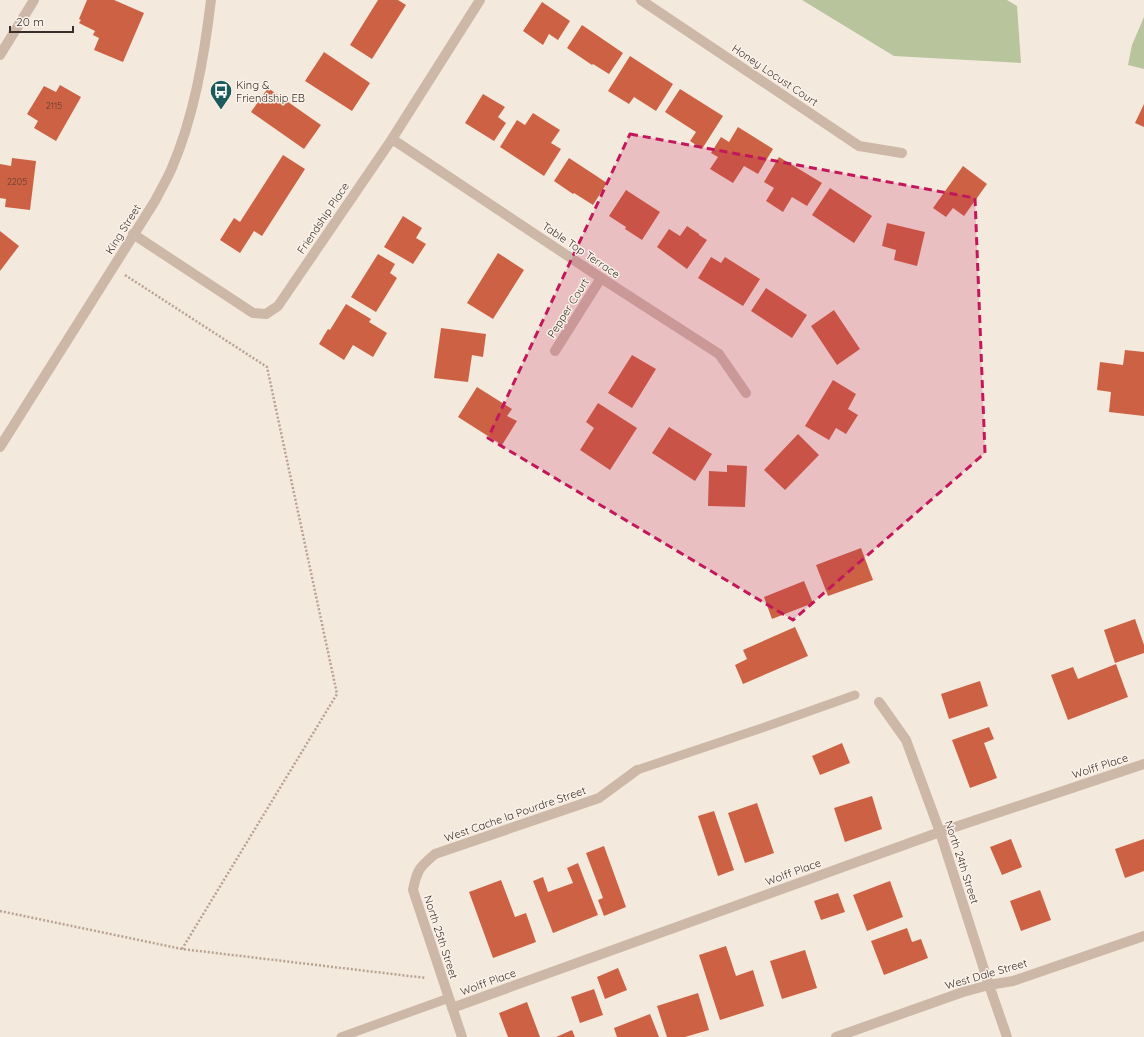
<svg xmlns="http://www.w3.org/2000/svg" width="1144" height="1037" font-family="Quicksand,sans-serif">
<rect width="100%" height="100%" fill="#f4e9dd"/>
<!-- green -->
<path fill="#b7c49c" d="M802 0H1007L1017 6 1021 63 894 56Z
M1144 17V69L1128 65 1132 45Z"/>
<!-- building -->
<path fill="#cc6243" d="M87 0H114L144 13 123 62 94 50 99 38 93 35 95 31 79 23 81 20 79 19Z
M378 0H398L406 5 372 59 350 45Z
M542 2 570 21 558 40 549 34 543 45 523 31Z
M582 25 623 53 609 74 593 64 592 65 567 48Z
M324 52 370 83 352 111 305 81Z
M630 56 673 84 656 111 634 97 629 104 608 91Z
M60 85 81 97 56 141 34 128 38 121 27 114 44 86 56 92Z
M268 88 321 125 304 149 251 112Z
M680 89 723 116 702 149 690 141 696 132 665 112Z
M483 94 505 107 498 117 506 123 494 141 465 123Z
M1144 104V127L1135 123Z
M533 113 560 130 551 143 561 149 544 176 500 147 517 120 525 125Z
M738 127 773 149 758 174 744 166 733 183 710 169 718 157 711 153 721 137 729 142Z
M283 155 305 169 262 236 254 231 240 253 220 240 234 218 240 222Z
M779 157 822 183 807 206 792 197 783 212 766 201 774 188 764 182Z
M12 158 36 161 30 210 5 207 6 199 0 198V164L11 166Z
M569 158 607 183 593 205 574 193 573 194 554 181Z
M963 166 987 184 964 216 953 208 946 217 933 208Z
M830 188 872 216 854 243 812 215Z
M626 190 660 212 642 240 625 229 626 227 609 216Z
M403 216 422 228 416 238 426 244 413 264 384 247Z
M887 223 925 232 917 266 894 260 896 250 882 246Z
M687 226 699 234V235L707 240 687 269 657 247 669 229 680 236Z
M0 231 19 246 0 271Z
M498 253 524 270 493 319 467 303Z
M378 254 395 264 390 273 397 278 376 312 351 297Z
M711 257 721 263 725 257 760 279 743 306 698 278Z
M766 288 807 315 792 338 751 311Z
M346 304 371 319 369 322 387 333 373 357 353 345 344 360 319 344 328 329 330 330Z
M834 310 860 349 837 365 811 326Z
M441 328 486 334 483 357 472 355 468 382 434 378Z
M1125 350 1144 352V416L1109 412 1111 392 1097 390 1100 362 1123 365Z
M632 355 656 369 632 408 608 393Z
M833 380 856 394 848 409 858 415 846 434 836 428 829 440 805 426Z
M477 387 512 409 507 416 517 421 502 445 458 417Z
M598 403 637 428 610 470 580 450 594 428 586 422Z
M669 427 712 454 695 481 652 453Z
M798 434 819 455 785 490 764 470Z
M727 465 747 466 745 507 708 506 709 471 727 472Z
M861 548 873 580 828 596 816 565Z
M804 581 813 603 772 619 764 597Z
M1135 619 1144 645V653L1115 663 1104 630Z
M795 627 808 656 743 684 735 665 747 659 743 650Z
M1116 664 1128 697 1068 720 1051 675 1073 667 1078 679Z
M980 681 988 706 949 719 941 694Z
M989 727 994 739 984 743 997 778 970 788 952 740Z
M842 743 850 763 820 775 812 756Z
M872 796 882 829 845 842 834 808Z
M757 803 774 853 745 863 728 813Z
M714 811 734 870 718 876 698 816Z
M1011 839 1022 867 1002 875 990 847Z
M1144 839V871L1125 878 1115 849Z
M604 846 626 907 604 916 598 900 603 898 586 853Z
M578 863 598 915 553 933 533 881 543 877 548 892 573 883 567 868Z
M501 880 515 917 526 913 536 942 493 958 469 892Z
M890 881 903 917 867 931 853 895Z
M1040 890 1051 920 1021 931 1010 901Z
M838 893 845 912 821 920 814 901Z
M907 928 912 942 921 939 928 958 884 975 871 941Z
M726 946 736 976 753 970 764 1006 720 1020 699 955Z
M805 950 817 988 782 999 770 961Z
M618 968 627 990 605 999 597 977Z
M594 989 603 1015 580 1023 571 997Z
M698 993 709 1030 685 1037H667L657 1006Z
M527 1002 540 1037H508L499 1013Z
M650 1014 659 1037H617L614 1028Z
M572 1030 575 1037H556Z"/>
<g fill="none" stroke-linecap="round" stroke-linejoin="round">
<!-- path -->
<path stroke="#b9a292" stroke-width="2.5" stroke-dasharray="2 2" stroke-linecap="butt" d="M125 275 267 367 337 694 182 949 426 978
M0 911 182 949"/>
<!-- service -->
<path stroke="#cdb8a8" stroke-width="9" d="M637 770 762 728 855 695
M341 1037 449 998"/>
<!-- minor -->
<path stroke="#cdb8a8" stroke-width="10" d="M641 0 859 146 902 153
M0 55 34 0
M392 139 601 278 719 354 746 393
M133 234 253 313 266 314 278 306 392 139 480 0
M555 351 601 278
M879 702 906 740 940 832 989 985 1007 1037
M452 1008 940 832 1144 764
M462 1037 413 890C417 869 420 867 435 854L599 798 637 770
M836 1037 963 992 989 985 1013 981 1144 936"/>
<!-- tertiary -->
<path stroke="#cdb8a8" stroke-width="10" d="M0 447 155 201C160 191 166 181 171 170 194 117 204 58 211 0"/>
</g>
<!-- marked area -->
<path fill="#c2185b" fill-opacity="0.2" stroke="#c2185b" stroke-width="3" stroke-dasharray="8 5" stroke-linejoin="round" d="M630 134 975 198 985 453 793 620 488 438Z"/>
<!-- icons -->
<defs>
<g id="bus-pin" transform="scale(1.15)"><path d="M0 17L-7.5 6A9.5 9.5 0 1 1 7.5 6Z" fill="#1c5a5d" stroke="#fbf3ea"/><path d="M-5-6H5V4H4V6H2V4H-2V6H-4V4H-5ZM-3.5-4V0h7V-4ZM-3.5 1.2v1.5H-2V1.2ZM2 1.2v1.5H3.5V1.2Z" fill="#fff"/></g>
</defs>
<g fill-rule="evenodd">
<use href="#bus-pin" x="221" y="91"/>
</g>
<g text-anchor="middle" stroke-width="3" stroke-linejoin="round" paint-order="stroke">
<!-- number labels -->
<g font-size="9" fill="#5e3b30">
<text x="54" y="109">2115</text>
<text x="17" y="185">2205</text>
</g>
<!-- street labels -->
<g font-size="11" fill="#392e29" stroke="#fbf3ea">
<text transform="translate(775 75) rotate(34)" y="4">Honey Locust Court</text>
<text transform="translate(323 218) rotate(-56)" y="4">Friendship Place</text>
<text transform="translate(123 229) rotate(-58)" y="4">King Street</text>
<text transform="translate(581 250) rotate(34)" y="4">Table Top Terrace</text>
<text transform="translate(568 308) rotate(-58)" y="4">Pepper Court</text>
<text transform="translate(1100 766) rotate(-18)" y="4">Wolff Place</text>
<text transform="translate(515 814) rotate(-19)" y="4">West Cache la Pourdre Street</text>
<text transform="translate(962 862) rotate(72)" y="4">North 24th Street</text>
<text transform="translate(793 872) rotate(-20)" y="4">Wolff Place</text>
<text transform="translate(441 937) rotate(72)" y="4">North 25th Street</text>
<text transform="translate(986 974) rotate(-16)" y="4">West Dale Street</text>
<text transform="translate(488 982) rotate(-20)" y="4">Wolff Place</text>
</g>
<!-- poi labels -->
<g font-size="11" fill="#392e29" stroke="#fbf3ea" text-anchor="start">
<text x="236" y="89">King &amp;<tspan x="236" dy="13">Friendship EB</tspan></text>
</g>
</g>
<!-- scale -->
<path d="M10 26v6h63v-6" fill="none" stroke="#392e29" stroke-width="2"/>
<text x="16" y="26" font-size="12" fill="#392e29" stroke="#fbf3ea" stroke-width="3" paint-order="stroke">20 m</text>
</svg>
